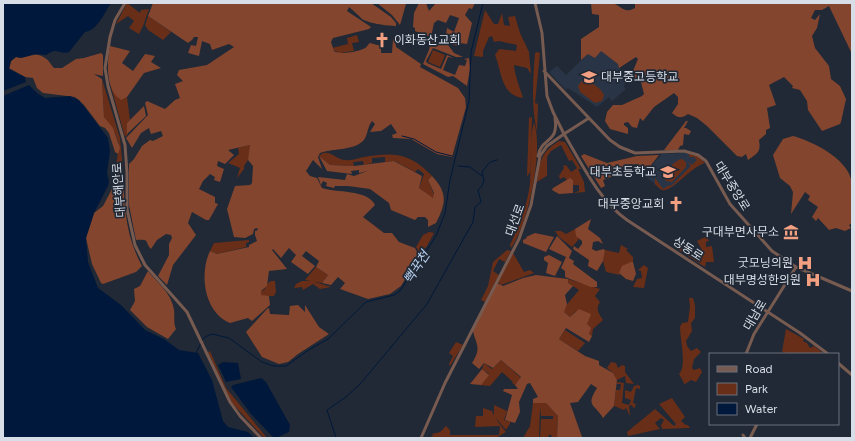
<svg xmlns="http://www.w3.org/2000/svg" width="855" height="441" font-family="Figtree,'Noto Sans KR',sans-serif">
<rect width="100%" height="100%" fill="#202935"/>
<!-- built -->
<path fill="#293546" d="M601 51 618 64 626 80 624 87 626 89 612 101 609 97 597 107 568 88 566 90 549 72 557 66 566 75 588 54Z
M684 153 692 154 705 163 693 168 673 187 662 190 645 176 644 174 662 154Z"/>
<!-- green -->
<path fill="#692e18" d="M127 3 140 13 141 10 149 9 143 26 139 34 129 28 134 21 128 16 116 24Z
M485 10 494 24H498L502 13 504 25 510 26 508 17 515 16 520 33 529 52 531 74 527 68 514 65C515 77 520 87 523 98 500 95 502 71 495 55L499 49 516 51 517 45 499 41 494 42 492 36 489 37 483 51V57L474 56Z
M148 16 171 32 163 40 148 30 145 25Z
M357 35 359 42 352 43 354 51 339 53 332 49V48L348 44 347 38Z
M433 50 445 55 440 67 428 62Z
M537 52 540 53 535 103 538 104 537 132C531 107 533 80 535 53Z
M102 79 120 138 123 170 122 169 115 175 119 144 115 133 104 117Z
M109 80 119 99 127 97 130 120 127 123 128 134 125 137Z
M582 81C590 80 601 88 604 95L602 101 595 103 580 92 578 86Z
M532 117 530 172 527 177 529 118Z
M534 123C544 149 528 226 511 248L510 245C519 226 527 206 530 184 531 172 530 130 534 123Z
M559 141 565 142 581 169H578L584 182 585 192 573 193 579 191V185H573V180H567L564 177 560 179 559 176 564 168 563 166 566 165 571 172 577 168 572 160 569 161 561 145 551 151 547 157V175H548L537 182C540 161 540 153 559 141Z
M249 145 251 147 248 160 244 166V169L237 178 240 168 228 163 239 154 238 148Z
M323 153C332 151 337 160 346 160 352 161 359 158 364 157 394 152 410 153 432 176L428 180 435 197 432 198 419 188 424 174 418 169 415 172 395 161 385 162V157L372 158V163L364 165 363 161 353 162 354 166 330 165 319 156Z
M689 154 698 156 705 163C692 166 671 193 662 190 660 189 657 186 655 184V178L663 189 670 185 671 186 691 166 689 164 690 163 692 165 697 160 694 157H689Z
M682 159 686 162V167L672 182 666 181 664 178C665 171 675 160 682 159Z
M575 229 579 239 572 247 559 237 555 231H561L566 234Z
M429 232 434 233 427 246 420 253 416 247 423 235Z
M707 236 709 241 706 242V247L712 246 714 262H706L705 267 674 247 680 239 688 254 702 250 697 241Z
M249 240V242L246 243V247L217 254 210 251 214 243Z
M621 245 628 249 626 250 633 257V262L619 273 620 275 606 272 603 261 605 250 619 253Z
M507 250 511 251 505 262 499 259 493 271 499 275 485 302 481 300 488 286 493 262Z
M513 253 524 272 530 270 534 273 501 285 498 282Z
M644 265 648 268 644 288 633 287 637 279 642 278 641 271 638 270Z
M316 267 328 275 322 283 305 280Z
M568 279 600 289 595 296 600 302C595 310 599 313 603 320L593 329 592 336 589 334 587 323 590 314 576 311 570 317 564 312V308L579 290 568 283Z
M271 281H275L276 292 274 296H261V291L264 290 268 283Z
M302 281H312L331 287 320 289 313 284 303 290 302 287 294 288 296 284Z
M689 298H693L695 305V318L691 323 692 331 686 341 687 346 691 351 697 348 701 352 694 359 692 368 694 370 700 368 702 372 696 382 691 380 685 384 684 389 685 385 679 374C687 367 680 338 680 327L682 323 688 322 690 306Z
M786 329 804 339 803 341 807 343 810 348 814 346 824 354H791L782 352Z
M565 330 585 343 578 351 559 339Z
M456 342 463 345 450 366 449 364 453 356 449 353Z
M210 351 226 388 267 438H264L232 403 208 352Z
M501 360 521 378 515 385 512 383 513 382 502 372 490 386 479 385 489 374 482 369 484 363 492 369Z
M611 362 616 363 618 368 622 365 625 366V372L634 384 626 383 625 376 617 380 613 373 607 368Z
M617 382 624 383 622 403 629 405 631 400 625 398V390L631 392 634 386 638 385 640 386V389L636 388 633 403 636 404 634 409 632 405 629 406 630 416 626 408 624 410 614 406 616 390H620L621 384H617Z
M672 398 685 417 681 421 686 425H688L690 428 662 429 661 425 664 420 661 418 655 423 660 429 628 436 627 432 655 409 674 426 676 424 659 404Z
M533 403H546L558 416 557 438H553L550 434 547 438H540L541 419H553V416H541L540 408 539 438H523L530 426Z
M494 405 507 411 504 420 511 422 506 430 494 416Z
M483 408 492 411C494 417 502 427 506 432L496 438H427L433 436 432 434 440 432 446 426 450 430V435H499L500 426 475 427 476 416H483Z"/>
<!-- forest -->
<path fill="#84452e" d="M153 3H371L391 17 396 23V26C388 26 365 23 361 18 358 15 354 11 349 7L347 11 371 27 369 29 333 38 331 42 334 51C341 55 356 52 363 49 367 48 368 44 370 43L381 46V53H392L393 39 395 38 396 47 421 64 420 67 458 88 465 98 466 107 452 157 437 154 411 139 393 138 392 135 397 133 391 124 381 131 370 132 375 124 372 121C367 127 368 136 363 141 352 151 333 148 320 153L318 157 322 169 313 160 306 171 310 176 317 178 322 188C335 193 368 189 375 205L363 217 384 233H392L399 242 415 248 419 256 401 286 390 294 368 299 340 289 345 283 338 277 331 285 322 283 328 275 316 267 319 261 306 251 302 256 315 266 308 274 291 262 296 255 289 248 281 258 273 249 272 250 287 269 269 271 267 286 261 291V295L269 296 270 305 252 321 248 318 230 323C204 312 199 274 210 251L217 254 249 247V245L257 241 255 235V231L258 230 257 228 254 229 253 234 245 238 234 237 227 209 235 186 250 185 252 183 253 166 248 160 250 145 228 150 234 155 225 164 218 161 217 166 224 169 220 182 214 180 215 177 210 174 203 181 199 189 215 197V203L218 204 209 220H206L192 212 188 223 196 235 173 265 167 285 158 276 169 255V244L172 238 171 235 166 234 157 240 151 249C144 242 151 239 136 240L129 205V164L134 159 142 146 150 140 153 141 163 136 161 131 151 134 149 128 141 133 132 148 126 138 148 115 145 103 147 101 165 109 175 100 180 98 175 84 183 81 177 75 179 70 207 65 234 47 229 44 212 50 210 44 202 41 199 56 188 53 191 45 196 46 198 37H194L192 40 188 43 148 16Z
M377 3 406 4 400 25 392 15Z
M419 3H426L429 11 436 3H475L472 9 469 8 465 15 472 23 467 44 459 43 458 46 445 42 447 28 454 32 459 18 450 15 446 23 438 20 434 23 431 37 415 31V28L413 27 414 13Z
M591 3C598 3 605 2 611 3 621 4 623 15 635 8V3H852V54L829 6 822 10H815L811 18 815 20 820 14 817 28 812 36 815 48 829 66 831 79 840 86 846 99 841 122 840 124 822 131 808 110 807 101 800 90 792 88 793 86 784 77 769 85 776 105 767 108 770 128 766 130V134L759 140C761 152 758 153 748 160L746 154 742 157 737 156 707 126 697 118 688 114C681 119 678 118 672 113L678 104V97L674 93 654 107 643 121 640 118 637 128 632 127 628 122 624 123V125L628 128V134L610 129 605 121 607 112 613 105H622L642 96 644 94 640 78H630L638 59 636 57 619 68 618 64 601 51 595 58 588 54 581 60V39L599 27V15L592 14Z
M431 40 448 45 454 53 463 57H456L433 48 426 61 427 63 441 69 447 55 453 58 448 57 443 70 455 75 459 65 465 66 467 60 464 59 469 58 470 69 467 86 453 76 448 77 423 64 429 50Z
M110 46 130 51 122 63 133 71 145 54 155 56 151 62 161 68 144 73 127 97 121 100C105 90 107 61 110 46Z
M101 53 103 55V76L94 74 102 79 104 117 113 128 120 148 118 154 115 152 109 133 105 128 100 126 84 105 75 97 43 93 37 88 33 78 25 77 9 68 11 61 16 57C27 60 34 50 45 58 49 60 51 65 54 68H62L76 59 84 58Z
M144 106 146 116 127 134V123Z
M686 121H688L684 128H686L691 131 689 135 684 134 683 145 680 146 678 150H664Z
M793 136C812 141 846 158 851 179 855 192 852 210 852 223L849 225 851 228 845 231 836 228 829 230 818 218 816 221 812 217 818 207 808 200 810 196 805 192 791 214 793 192 790 186 780 178 773 155 783 139Z
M584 154 607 163 637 156 659 155 648 169 646 167 642 171 637 164 627 165 618 171V174L603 180 605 186 601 188 581 156Z
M319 156 330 165 354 166 394 161 422 176 419 188 433 198 434 193 428 180 432 176C448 193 446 203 436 223L428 227V220L425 217H418L415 220 391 210 389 203 370 189 348 186H335L334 188 326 186 327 183 323 181 321 185 318 177 345 180 347 174 354 176 367 171 359 173V170L351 171 352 174 327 171Z
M118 169 123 170C124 204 125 235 142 266L136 272 103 284 101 283 92 264 86 238 94 213 103 206 111 191 115 175Z
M570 178 573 180V193L559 194 552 190 553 188Z
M591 219 588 229 600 238 603 244 598 241 593 242 592 249 596 251 604 249 605 251 603 261 597 271 588 266 589 260 573 249 574 246 578 249 582 244V241L576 236 575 229Z
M535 233 554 237 546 252 523 243V240L527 238 526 237Z
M557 236 572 251 569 258 574 261 573 264 597 282V287H591L565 277V271L561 268 566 257 549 249Z
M549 255 562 262 555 276 546 273 548 263 544 260V257Z
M631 262H633L636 274 633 281 626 279 619 273 622 266Z
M148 271C158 283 172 294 174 310 175 318 173 322 176 329L168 339 147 327 130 310 135 301 134 289 140 286Z
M536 275 568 279V283L573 286 565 295 567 304 564 312 570 317 579 309 591 314 587 324 591 328 589 334 592 336 589 342 566 328 559 339 585 356 599 361V365L613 373 617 380 614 406 603 418C595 404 585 407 597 388L591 384 578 402 570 403 582 437 557 438 558 416 546 403H533V399L538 397 530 383 527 384 519 402 520 412 515 423 505 420 512 395 503 391 504 389H518L515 385 521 377 501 360 493 368 484 363 479 369 472 363C482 347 476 345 473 331L497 283 503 286 523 278Z
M298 305 305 312V305L319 327 329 334 298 354 288 362 279 364 262 357 246 332 267 309 269 308 270 314 289 315 290 306Z
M482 369 489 375 481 385 470 384Z"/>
<!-- water -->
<path fill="#00183b" d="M3 3H111C105 12 97 31 85 32L69 52C59 55 58 46 46 55L35 54 21 58 16 57 11 61 9 69 25 77 26 82 3 91Z
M29 85 37 93 45 98 70 96 79 100 108 138 110 151 107 173 109 181 108 186 94 213 86 238 88 262 98 288 121 305 145 330 164 339 179 350 198 353 212 380 223 421 228 427 248 432 254 438H3V96Z
M223 362 238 363 241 379 226 382 218 365Z
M261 378 266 382 290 425 289 432 276 438 273 437 251 414 231 387 233 385Z"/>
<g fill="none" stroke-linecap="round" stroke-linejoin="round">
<!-- stream -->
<path stroke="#00183b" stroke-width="1" d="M402 136 414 139 436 152 452 156
M458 166 470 167 482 176
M202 340 205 337 212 334 229 338 262 362 274 366H286L310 349 328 339 366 302 394 295 400 291 436 236 445 213 450 180 469 101 471 52 483 3
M196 353 201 343
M336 438 327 410 346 397 361 383 427 304 473 222 475 207 481 202 478 190 482 186 484 180 482 172 490 162 497 160"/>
<!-- tertiary -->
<path stroke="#785b50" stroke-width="3" d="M125 3 115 20 110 37 105 68 108 86 125 145 127 173V209L135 245 145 265 187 312 230 402 240 416 261 438
M544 71 610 140 620 147 635 153 684 151 698 155 706 161 730 204 772 251 796 267 852 291
M589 118 564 134C582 164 598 199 627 220L800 333 828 354
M538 156C542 136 559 144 555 118
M746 354 754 334 796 267
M838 363 852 375
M743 435 745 438
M421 438 445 383 519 239 531 205 540 156 547 146 564 134 553 112 547 96 542 33 535 3
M750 438 757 424"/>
</g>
<!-- icons -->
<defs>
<g id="church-bare" transform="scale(1.2)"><path d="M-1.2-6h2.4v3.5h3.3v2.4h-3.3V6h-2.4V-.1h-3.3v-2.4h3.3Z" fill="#f3a082" stroke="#202935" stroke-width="2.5" paint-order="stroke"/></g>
<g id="school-bare" transform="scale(1.2)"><path d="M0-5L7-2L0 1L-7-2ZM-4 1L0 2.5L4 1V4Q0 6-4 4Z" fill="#f3a082" stroke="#202935" stroke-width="2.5" paint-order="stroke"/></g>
<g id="museum-bare" transform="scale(1.2)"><path d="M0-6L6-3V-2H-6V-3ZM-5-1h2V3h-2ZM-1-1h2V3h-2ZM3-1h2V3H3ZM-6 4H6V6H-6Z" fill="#f3a082" stroke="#202935" stroke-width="2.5" paint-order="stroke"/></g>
<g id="hospital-bare" transform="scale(1.2)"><path d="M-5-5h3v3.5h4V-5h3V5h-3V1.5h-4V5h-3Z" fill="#f3a082" stroke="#202935" stroke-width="2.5" paint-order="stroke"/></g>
</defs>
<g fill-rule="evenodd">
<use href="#church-bare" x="382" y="40"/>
<use href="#school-bare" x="589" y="77"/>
<use href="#school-bare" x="668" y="172"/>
<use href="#church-bare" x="676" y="204"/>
<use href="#museum-bare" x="791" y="232"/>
<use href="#hospital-bare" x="805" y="263"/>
<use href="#hospital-bare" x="813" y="280"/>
</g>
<g text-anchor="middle" stroke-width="3.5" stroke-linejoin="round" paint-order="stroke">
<!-- poi labels -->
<g font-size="12" fill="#d8dee7" stroke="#202935" text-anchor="end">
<text x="394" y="44" text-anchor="start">이화동산교회</text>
<text x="601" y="81" text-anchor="start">대부중고등학교</text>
<text x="656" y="176">대부초등학교</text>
<text x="664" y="208">대부중앙교회</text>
<text x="779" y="236">구대부면사무소</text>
<text x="793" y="267">굿모닝의원</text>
<text x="801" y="284">대부명성한의원</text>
</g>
<!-- street labels -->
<g font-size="12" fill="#d8dee7" stroke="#202935">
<text transform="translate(732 186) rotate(58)" y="4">대부중앙로</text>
<text transform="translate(119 190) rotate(-94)" y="4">대부해안로</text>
<text transform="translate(515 220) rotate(-70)" y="4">대선로</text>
<text transform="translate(688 249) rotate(33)" y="4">상동로</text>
<text transform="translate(755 315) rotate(-59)" y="4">대남로</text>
</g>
<!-- water labels -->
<g font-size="13" font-style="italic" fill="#bad1ef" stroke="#202935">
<text transform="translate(416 267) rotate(-57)" y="5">뻑꾹천</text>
</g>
</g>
<!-- border -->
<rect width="855" height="441" fill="none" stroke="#d8dee7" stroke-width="8"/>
<!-- legend -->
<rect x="709" y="353" width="130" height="72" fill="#202935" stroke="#6a717c"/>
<rect x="717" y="366" width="20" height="6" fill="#785b50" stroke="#6a717c"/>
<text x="745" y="373" font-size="12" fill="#d8dee7">Road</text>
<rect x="717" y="383" width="20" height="12" fill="#692e18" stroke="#6a717c"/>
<text x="745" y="393" font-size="12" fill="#d8dee7">Park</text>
<rect x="717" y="403" width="20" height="12" fill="#00183b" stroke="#6a717c"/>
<text x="745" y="413" font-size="12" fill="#d8dee7">Water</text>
</svg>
